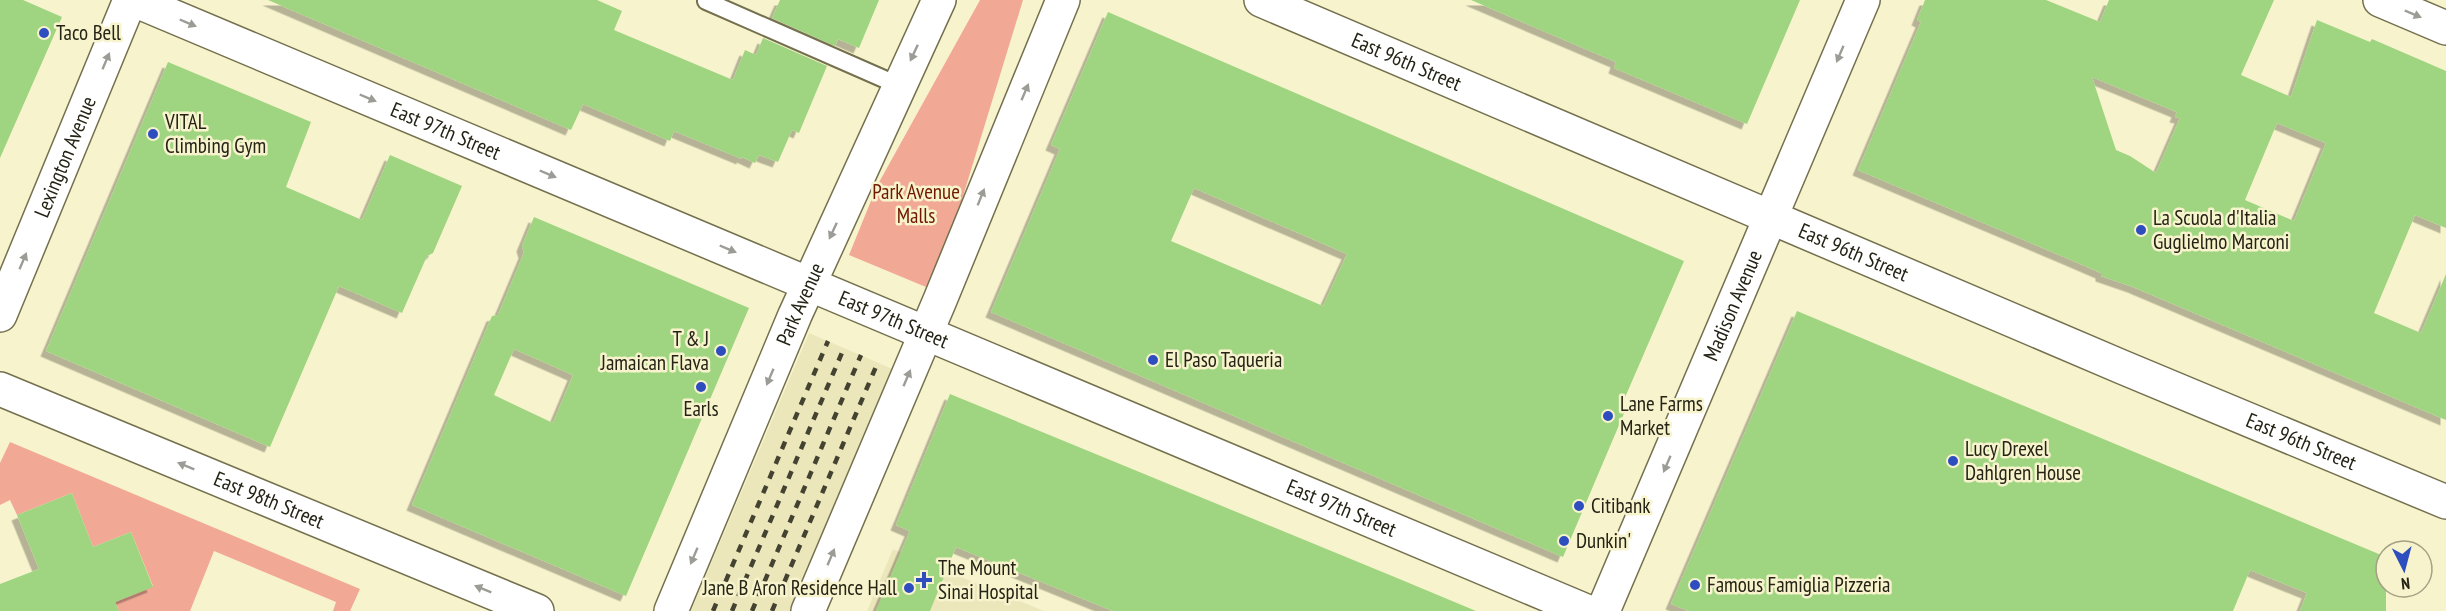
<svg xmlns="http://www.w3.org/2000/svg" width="2446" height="611" font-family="'PT Sans Narrow',sans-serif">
<defs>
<filter id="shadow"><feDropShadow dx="-5.5" dy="5.5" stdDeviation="0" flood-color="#0004"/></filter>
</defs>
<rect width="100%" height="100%" fill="#f7f3cd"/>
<!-- built -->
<path fill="#ece7ba" d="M809 333 897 371 794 611H691Z
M893 549 1044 611H867Z"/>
<!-- green -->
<path fill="#f1a995" d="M980 0H1023L956 219 926 287 849 255 877 186Z
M10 442 360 589 350 611H333L336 602 214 551 190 611H119L115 602 153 586 131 532 93 547 72 493 17 515 10 500 0 505V463Z"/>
<!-- building -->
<path fill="#9fd581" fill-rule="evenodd" filter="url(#shadow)" d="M0 0H23L62 17 0 158Z
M268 0H597L622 11 614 30 733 80 745 50 756 55 763 38 827 66 799 133 792 130 778 162 759 155 755 163 742 157V159L674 131 670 141 583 104 571 130Z
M780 0H879L859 48 838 39 835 46 772 18Z
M1471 0H1800L1747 124 1614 68 1616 62Z
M1925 0H2046L2100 22 2109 0H2274L2241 75 2291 97 2317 20 2370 42 2372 39 2446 71V228L2415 215 2374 313 2421 333 2446 274V420L2133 287 2101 276V273L2071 260 1858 170 1921 22 1917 20ZM2092 77 2177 112 2175 117 2180 118 2156 173 2130 156 2116 150ZM2277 123 2326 143 2294 221 2245 200Z
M1108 12 1684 261 1620 409 1625 411 1563 557 991 312 1060 149 1051 145ZM1194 188 1347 254 1323 306 1171 241Z
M168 62 311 122 286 187 362 220 390 155 462 186 433 253 427 256 402 313 339 286 270 447 46 351Z
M534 217 749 308 626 596 412 505 492 316 498 315 524 253 522 246ZM514 349 573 375 553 423 494 395Z
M1797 311 2386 557V611H2300L2307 593 2250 570 2233 611H1689L1671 604Z
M950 394 1397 578 1476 611H1113L956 547 930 611H876L910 531 896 525Z
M72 493 93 547 131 532 153 587 115 602 119 611H0V584L39 569 17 515Z"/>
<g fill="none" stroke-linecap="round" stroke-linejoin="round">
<!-- lane casing -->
<g stroke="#74704e" stroke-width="20">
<path id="lane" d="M706 1 900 86"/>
</g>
<!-- street casing -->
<g stroke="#74704e" stroke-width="36">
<g id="street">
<path id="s1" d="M134 0 1586 611"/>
<path d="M2380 0 2446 28"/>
<path id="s2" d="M0 389 537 611"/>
</g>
</g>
<!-- secondary casing -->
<g stroke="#74704e" stroke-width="36">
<g id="secondary">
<path id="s3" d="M1261 0 2122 367 2446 502"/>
<path id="s4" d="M0 315 130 0"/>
<path id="s5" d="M1603 611 1863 0"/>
</g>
</g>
<!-- primary casing -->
<g stroke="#74704e" stroke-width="36">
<g id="primary">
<path id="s6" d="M671 611 795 315 939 0"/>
<path d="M808 611 940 300 1063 0"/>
</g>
</g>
<!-- lane -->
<use href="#lane" stroke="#fff" stroke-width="16"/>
<!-- street -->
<use href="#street" stroke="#fff" stroke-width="33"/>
<!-- secondary -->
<use href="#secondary" stroke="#fff" stroke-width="33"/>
<!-- primary -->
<use href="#primary" stroke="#fff" stroke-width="33"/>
<!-- rail -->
<path stroke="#444331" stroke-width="4.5" stroke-dasharray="8 8" stroke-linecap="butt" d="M713 611 828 341
M732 611 844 348
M752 611 861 355
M772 611 878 362"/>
</g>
<!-- one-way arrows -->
<defs><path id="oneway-solid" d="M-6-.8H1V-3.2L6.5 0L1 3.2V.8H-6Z" transform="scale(1.5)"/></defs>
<g fill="#9c9c96">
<use href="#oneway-solid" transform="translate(2413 14) rotate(23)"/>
<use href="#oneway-solid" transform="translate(188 23) rotate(23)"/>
<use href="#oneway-solid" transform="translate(914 53) rotate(115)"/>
<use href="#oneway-solid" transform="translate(1840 54) rotate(113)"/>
<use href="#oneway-solid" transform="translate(106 61) rotate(-67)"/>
<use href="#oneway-solid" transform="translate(1025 92) rotate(-67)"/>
<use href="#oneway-solid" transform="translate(368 98) rotate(23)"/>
<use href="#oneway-solid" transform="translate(548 174) rotate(23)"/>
<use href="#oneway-solid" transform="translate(981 197) rotate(-68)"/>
<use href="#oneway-solid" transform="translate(833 231) rotate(115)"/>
<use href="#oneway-solid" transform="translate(728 249) rotate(23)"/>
<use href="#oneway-solid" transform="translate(23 261) rotate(-67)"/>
<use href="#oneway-solid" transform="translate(770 377) rotate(113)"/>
<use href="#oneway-solid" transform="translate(907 378) rotate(-67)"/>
<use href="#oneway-solid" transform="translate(1667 464) rotate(113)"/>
<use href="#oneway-solid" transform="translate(186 466) rotate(-158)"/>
<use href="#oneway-solid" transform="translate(694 556) rotate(113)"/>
<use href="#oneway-solid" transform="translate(831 557) rotate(-67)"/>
<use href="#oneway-solid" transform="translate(483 589) rotate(-158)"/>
</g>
<!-- markers -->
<g fill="#2e4ebf" stroke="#f7f3cd" stroke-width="2">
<circle cx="44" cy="33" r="6"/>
<circle cx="153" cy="134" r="6"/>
<circle cx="2141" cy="230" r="6"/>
<circle cx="721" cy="351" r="6"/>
<circle cx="1153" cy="360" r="6"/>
<circle cx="701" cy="387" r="6"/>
<circle cx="1608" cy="416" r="6"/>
<circle cx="1953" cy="461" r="6"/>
<circle cx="1579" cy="506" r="6"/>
<circle cx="1564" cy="541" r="6"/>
<path d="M921 571h6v6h6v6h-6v6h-6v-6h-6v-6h6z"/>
<circle cx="1695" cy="585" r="6"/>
<circle cx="909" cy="588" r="6"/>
</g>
<g text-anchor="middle" stroke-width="5" stroke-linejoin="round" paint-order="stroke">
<!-- poi labels -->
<g font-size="21" fill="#242315" stroke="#f7f3cd" text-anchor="start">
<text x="56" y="40">Taco Bell</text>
<text x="165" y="129">VITAL<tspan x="165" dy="24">Climbing Gym</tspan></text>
<text x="2153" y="225">La Scuola d'Italia<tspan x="2153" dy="24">Guglielmo Marconi</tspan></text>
<text x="709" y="346" text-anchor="end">T &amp; J<tspan x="709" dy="24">Jamaican Flava</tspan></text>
<text x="1165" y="367">El Paso Taqueria</text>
<text x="1620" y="411">Lane Farms<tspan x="1620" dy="24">Market</tspan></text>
<text x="701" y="416" text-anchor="middle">Earls</text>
<text x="1965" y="456">Lucy Drexel<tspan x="1965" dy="24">Dahlgren House</tspan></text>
<text x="1591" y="513">Citibank</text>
<text x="1576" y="548">Dunkin'</text>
<text x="938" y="575">The Mount<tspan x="938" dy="24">Sinai Hospital</tspan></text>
<text x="1707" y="592">Famous Famiglia Pizzeria</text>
<text x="897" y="595" text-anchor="end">Jane B Aron Residence Hall</text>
</g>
<!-- street labels -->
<g font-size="21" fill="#242315" stroke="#f7f3cd">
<text dy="7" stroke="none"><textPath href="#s3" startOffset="158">East 96th Street</textPath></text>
<text dy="7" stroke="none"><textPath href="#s1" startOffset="338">East 97th Street</textPath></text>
<text dy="7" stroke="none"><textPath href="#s4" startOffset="171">Lexington Avenue</textPath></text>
<text dy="7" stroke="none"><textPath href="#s3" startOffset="644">East 96th Street</textPath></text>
<text dy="7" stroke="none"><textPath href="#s6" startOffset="333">Park Avenue</textPath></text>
<text dy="7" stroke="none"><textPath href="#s5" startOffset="332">Madison Avenue</textPath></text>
<text dy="7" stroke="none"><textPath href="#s1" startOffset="824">East 97th Street</textPath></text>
<text dy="7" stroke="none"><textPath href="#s3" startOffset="1130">East 96th Street</textPath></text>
<text dy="7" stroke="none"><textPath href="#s2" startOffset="291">East 98th Street</textPath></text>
<text dy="7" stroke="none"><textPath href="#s1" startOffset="1310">East 97th Street</textPath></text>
</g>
<!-- park labels -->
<g font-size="21" fill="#701900" stroke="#f7f3cd">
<text x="916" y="199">Park Avenue<tspan x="916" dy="24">Malls</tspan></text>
</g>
</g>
<!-- north arrow -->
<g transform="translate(2404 569) rotate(174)"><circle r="28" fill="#f7f3cd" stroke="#a3a083" stroke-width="1.5"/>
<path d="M0-4.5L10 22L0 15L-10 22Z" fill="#2e4ebf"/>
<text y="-9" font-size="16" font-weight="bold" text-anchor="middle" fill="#242315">N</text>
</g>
</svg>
